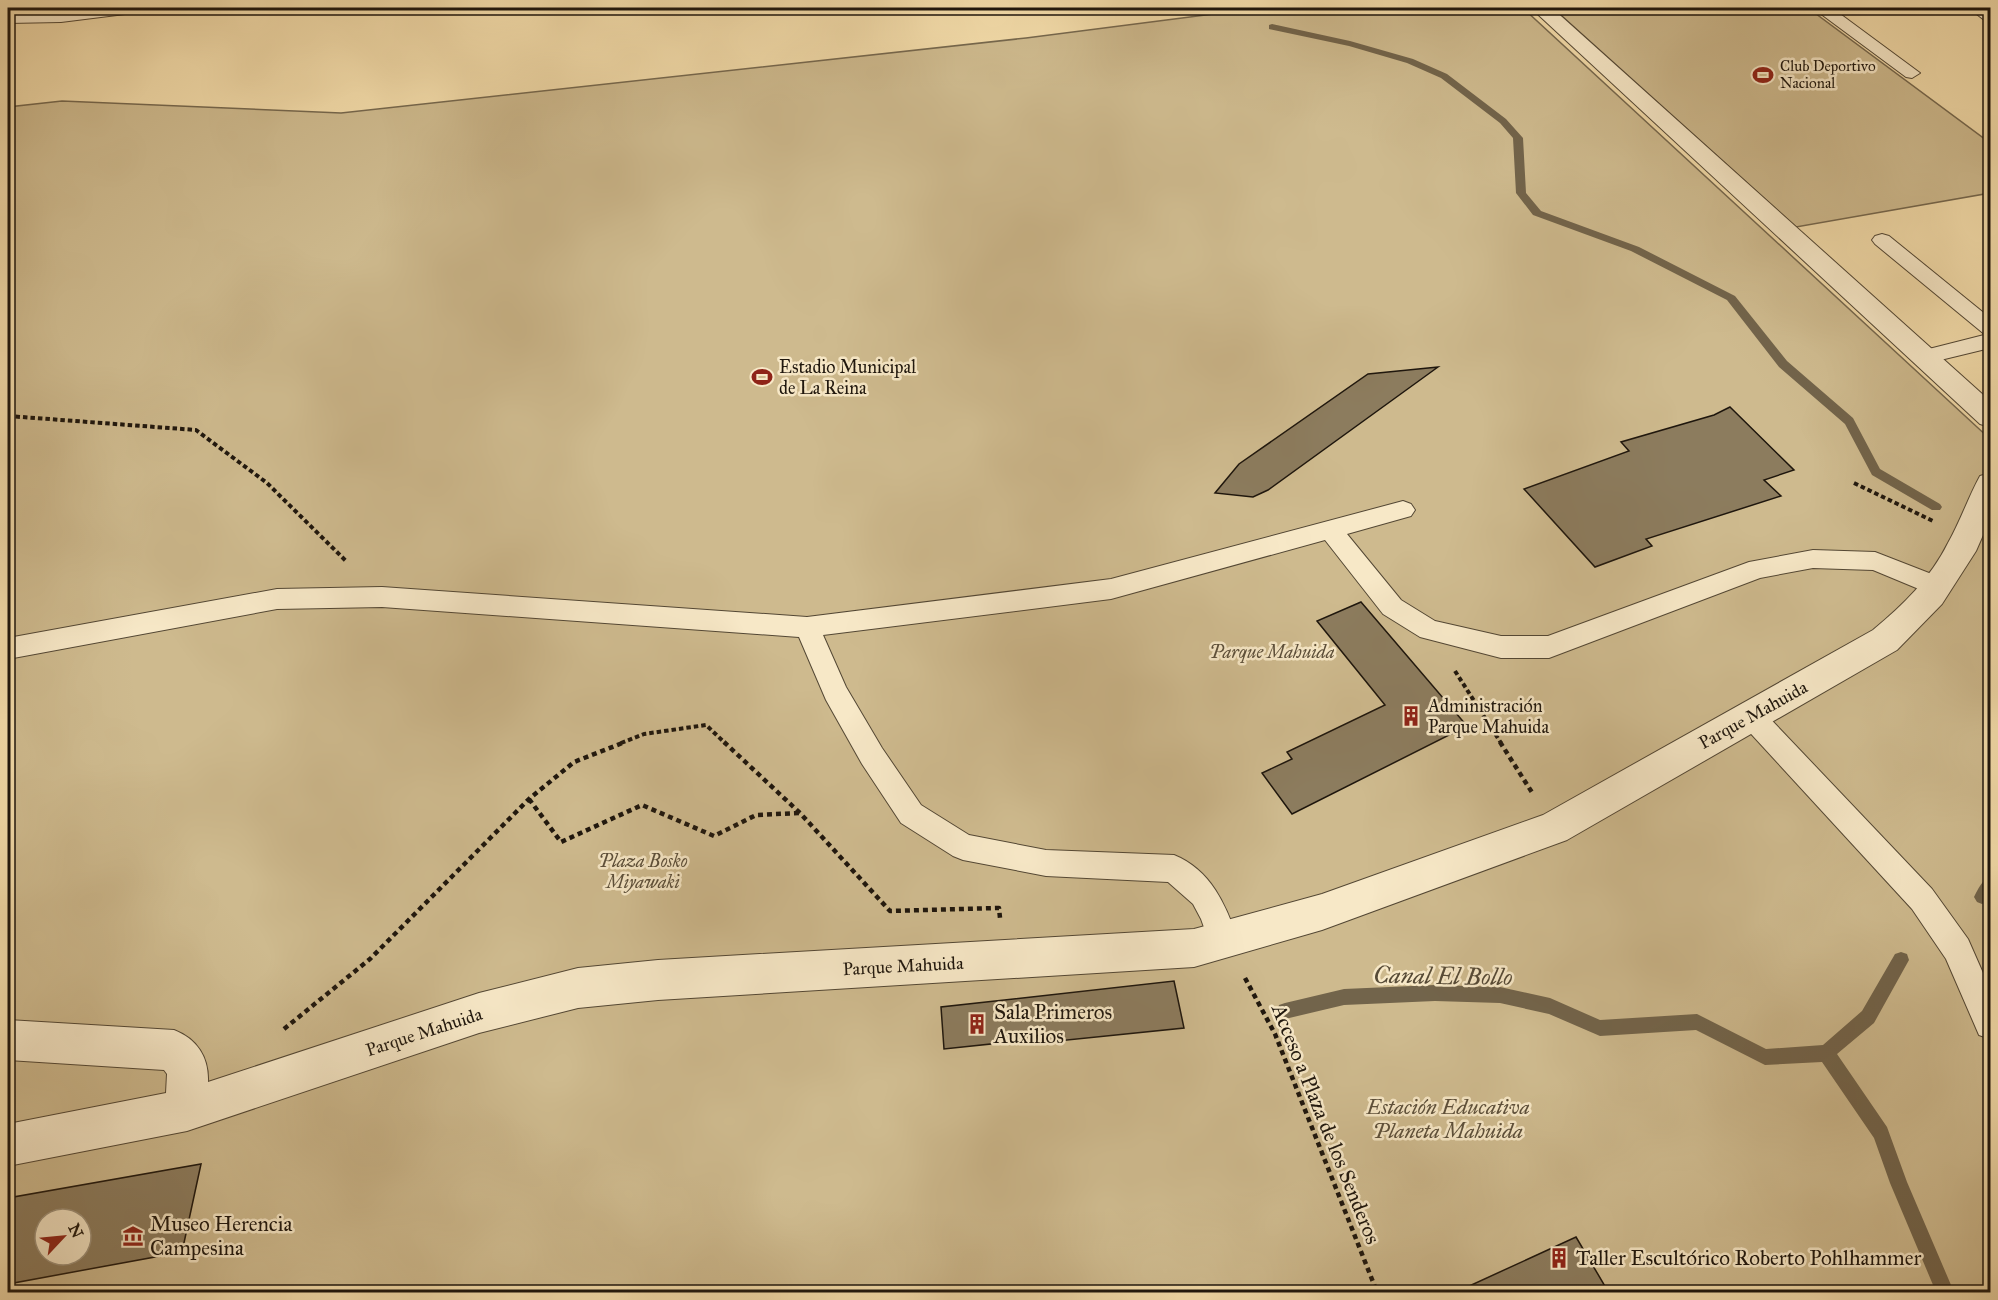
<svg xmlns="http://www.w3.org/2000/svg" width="1998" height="1300" font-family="'IM FELL Great Primer',serif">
<rect width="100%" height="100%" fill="#f2dba9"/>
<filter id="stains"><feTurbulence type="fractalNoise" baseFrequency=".00333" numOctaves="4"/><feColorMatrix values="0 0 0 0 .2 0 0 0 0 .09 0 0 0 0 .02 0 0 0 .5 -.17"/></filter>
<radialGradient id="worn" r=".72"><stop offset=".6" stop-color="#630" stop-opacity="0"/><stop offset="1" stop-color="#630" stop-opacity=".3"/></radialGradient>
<!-- green -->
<path fill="#ceba8e" stroke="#76684e" stroke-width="1.5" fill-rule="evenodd" d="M1260 8H1523L1990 439V1292H8V107L62 101 341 113 1026 38ZM45 1219H81V1255H45Z
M1553 8H1808L1990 143V193L1796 227Z"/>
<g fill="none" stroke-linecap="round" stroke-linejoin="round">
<!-- stream -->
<path fill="#72644b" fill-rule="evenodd" d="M1272 24 1350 41 1413 59 1447 74 1506 119 1523 138 1526 193 1541 211 1639 247 1735 296 1787 361 1853 418 1880 469 1940 504 1942 507 1940 510H1932L1872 475 1845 424 1779 367 1727 300 1631 251 1533 215 1516 193 1513 138 1500 123 1441 78 1407 63 1349 46 1269 29V25Z
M1990 877C1991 887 1993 900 1982 904L1977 902 1974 897C1978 889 1982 880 1990 877Z
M1901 952 1907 954 1909 960 1874 1023 1837 1054 1887 1127 1907 1182 1954 1292H1936L1890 1183 1874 1138 1822 1062 1765 1065 1696 1030 1600 1036 1549 1014 1500 1003 1435 1001 1344 1005 1285 1019 1279 1017 1277 1011 1279 1005 1285 1003 1344 989 1435 985 1500 987 1550 998 1600 1020 1697 1014 1766 1049 1823 1045 1862 1011 1895 954Z"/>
</g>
<!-- building -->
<path fill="#8c7c5e" stroke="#1e160d" stroke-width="1.5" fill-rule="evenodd" d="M1438 367 1268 490 1253 497 1215 493 1239 464 1368 374Z
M1730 407 1794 470 1764 480 1781 496 1646 539 1652 546 1595 567 1524 489 1629 451 1621 442 1714 415Z
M1361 602 1467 726 1292 814 1262 773 1292 759 1287 752 1385 705 1317 621Z
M1174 981 1184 1028 1038 1043V1039L944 1049 941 1007Z
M201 1164 182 1252 8 1284V1198ZM45 1219H81V1255H45Z
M1576 1237 1609 1293H1454Z"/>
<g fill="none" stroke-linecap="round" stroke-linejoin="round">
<!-- service casing -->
<g stroke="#534734" stroke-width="2">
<path id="service" d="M1816 8H1832L1920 73 1912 78 1906 77 1817 11Z
M1882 234 1889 236 1990 318V348L1924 364 1917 362 1914 357 1917 352 1988 334 1983 333 1875 244 1872 240 1875 236Z
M1403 501 1411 504 1415 510 1411 516 1347 534 1401 600 1435 621 1501 636H1548L1749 562 1813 550 1875 552 1947 580 1950 587 1947 594 1938 597 1873 570 1813 568 1760 578 1549 658H1501L1420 637 1383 614 1325 540 1111 599 823 635 846 687 882 748 921 805 969 835 1046 850 1174 855C1211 870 1226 905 1238 940L1234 950 1223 955 1212 950 1201 919 1193 904 1168 882 1046 876 963 860 953 856 901 823 862 764 826 700 799 637 382 607 277 609 8 659V638L277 589 382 587 807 617 1111 579Z
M1751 705 1760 708 1932 889 1968 939 1990 989V1039L1979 1035 1946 959 1912 909 1742 724 1738 716 1742 708Z"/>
</g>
<!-- minor casing -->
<g stroke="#534734" stroke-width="2">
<path id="minor" d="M1531 8H1552L1990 401V427L1980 424Z
M1969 8H1990V21L1983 19Z
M1990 473V519L1976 551 1942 604 1897 650 1567 840 1322 930 1194 967 658 1000 578 1008 479 1033 187 1131 8 1166V1124L166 1093 167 1074 164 1070 8 1060V1020L174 1030C197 1039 209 1057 208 1082L479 993 578 968 658 960 1194 929 1322 894 1543 815 1873 630C1903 605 1930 579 1948 543 1960 522 1968 498 1980 476Z"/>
</g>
<!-- tertiary casing -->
<g stroke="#534734" stroke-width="2">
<path id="tertiary" d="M80 8H135L132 12 125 14 61 22 8 23V11Z"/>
</g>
<!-- path-far1 -->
<path stroke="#1e160d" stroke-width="4" stroke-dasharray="4.5 3" stroke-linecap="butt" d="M8 416 196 430 267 483 347 562
M1854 483 1933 521
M1455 671 1501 743
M621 743 644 734 706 725 725 743"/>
<!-- path -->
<path stroke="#1e160d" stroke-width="4.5" stroke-dasharray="5 4" stroke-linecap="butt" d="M724 742 800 813 890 911 999 908 1000 918
M1500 742 1533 794
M529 799 561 842 642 805 714 836 756 815 799 813
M1245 978 1275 1034 1377 1292
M284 1029 370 959 529 799 574 762 625 742"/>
<!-- service -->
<use href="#service" fill="#f7e8c7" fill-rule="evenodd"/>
<!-- minor -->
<use href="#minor" fill="#f7e8c7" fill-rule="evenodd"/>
<!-- tertiary -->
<use href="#tertiary" fill="#f7e8c7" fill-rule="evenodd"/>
</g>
<!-- icons -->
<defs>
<g id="stadium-bare" transform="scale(1.62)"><path d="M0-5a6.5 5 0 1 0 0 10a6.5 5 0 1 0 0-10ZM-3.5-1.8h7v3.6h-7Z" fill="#8f2418" stroke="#f7e8c7" stroke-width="2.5" paint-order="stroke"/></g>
<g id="building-bare" transform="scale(1.62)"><path d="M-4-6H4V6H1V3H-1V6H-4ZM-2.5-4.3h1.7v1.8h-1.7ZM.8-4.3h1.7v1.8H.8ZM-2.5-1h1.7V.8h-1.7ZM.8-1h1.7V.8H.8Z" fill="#8f2418" stroke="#f7e8c7" stroke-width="2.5" paint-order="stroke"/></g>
<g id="museum-bare" transform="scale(1.62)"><path d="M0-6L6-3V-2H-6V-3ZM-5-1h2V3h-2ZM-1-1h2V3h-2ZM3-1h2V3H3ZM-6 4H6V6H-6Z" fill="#8f2418" stroke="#f7e8c7" stroke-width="2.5" paint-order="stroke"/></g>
</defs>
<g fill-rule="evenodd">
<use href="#stadium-bare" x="1763" y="75"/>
<use href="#stadium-bare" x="762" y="377"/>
<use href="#building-bare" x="1411" y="716"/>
<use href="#building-bare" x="977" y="1024"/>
<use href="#museum-bare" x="133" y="1236"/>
<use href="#building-bare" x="1559" y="1258"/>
</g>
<g text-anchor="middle" stroke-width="5" stroke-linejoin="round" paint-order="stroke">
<!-- far-poi labels -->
<g font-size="15" fill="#1e160d" stroke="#f7e8c7" text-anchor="start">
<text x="1780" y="71">Club Deportivo<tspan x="1780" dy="17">Nacional</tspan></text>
</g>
<!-- poi labels -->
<g font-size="18" fill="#1e160d" stroke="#f7e8c7" text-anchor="start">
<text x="779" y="373">Estadio Municipal<tspan x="779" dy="21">de La Reina</tspan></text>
<text x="1428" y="712">Administración<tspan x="1428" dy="21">Parque Mahuida</tspan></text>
</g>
<!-- park labels -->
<g font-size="18" font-style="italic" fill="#5c4f3a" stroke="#f7e8c7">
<text x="1272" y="658">Parque Mahuida</text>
<text x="643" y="867">Plaza Bosko<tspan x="643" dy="21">Miyawaki</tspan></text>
</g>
<!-- street labels -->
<g font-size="18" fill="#1e160d" stroke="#f7e8c7">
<text transform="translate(1753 715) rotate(-29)" y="6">Parque Mahuida</text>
<text transform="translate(903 966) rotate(-3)" y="6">Parque Mahuida</text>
<text transform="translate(424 1032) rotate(-18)" y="6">Parque Mahuida</text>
</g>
<!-- near-poi labels -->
<g font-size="21" fill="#1e160d" stroke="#f7e8c7" text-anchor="start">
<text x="994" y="1019">Sala Primeros<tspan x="994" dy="24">Auxilios</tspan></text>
<text x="150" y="1231">Museo Herencia<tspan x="150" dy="24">Campesina</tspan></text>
<text x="1576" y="1265">Taller Escultórico Roberto Pohlhammer</text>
</g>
<!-- near-park labels -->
<g font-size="21" font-style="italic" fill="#5c4f3a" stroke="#f7e8c7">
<text x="1448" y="1114">Estación Educativa<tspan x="1448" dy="24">Planeta Mahuida</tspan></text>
</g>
<!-- near-street labels -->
<g font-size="21" fill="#1e160d" stroke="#f7e8c7">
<text transform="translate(1326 1124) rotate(68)" y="7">Acceso a Plaza de los Senderos</text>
</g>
<!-- near-water labels -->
<g font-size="24" font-style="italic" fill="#564a36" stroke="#f7e8c7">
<text transform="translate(1443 976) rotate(1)" y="8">Canal El Bollo</text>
</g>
</g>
<!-- margin -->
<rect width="1998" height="1300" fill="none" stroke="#f2dba9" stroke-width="30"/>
<rect x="9" y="9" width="1980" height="1282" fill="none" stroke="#1e160d" stroke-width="3"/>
<rect x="15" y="15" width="1968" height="1270" fill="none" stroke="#1e160d" stroke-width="1.5"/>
<!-- north arrow -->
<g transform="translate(63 1237) rotate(64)"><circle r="28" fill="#f7e8c7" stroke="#a0947d" stroke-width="1.5"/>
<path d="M0-4.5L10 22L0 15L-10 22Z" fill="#8f2418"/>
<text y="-9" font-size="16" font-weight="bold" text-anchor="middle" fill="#1e160d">N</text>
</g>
<rect width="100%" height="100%" filter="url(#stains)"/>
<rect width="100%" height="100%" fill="url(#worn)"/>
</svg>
